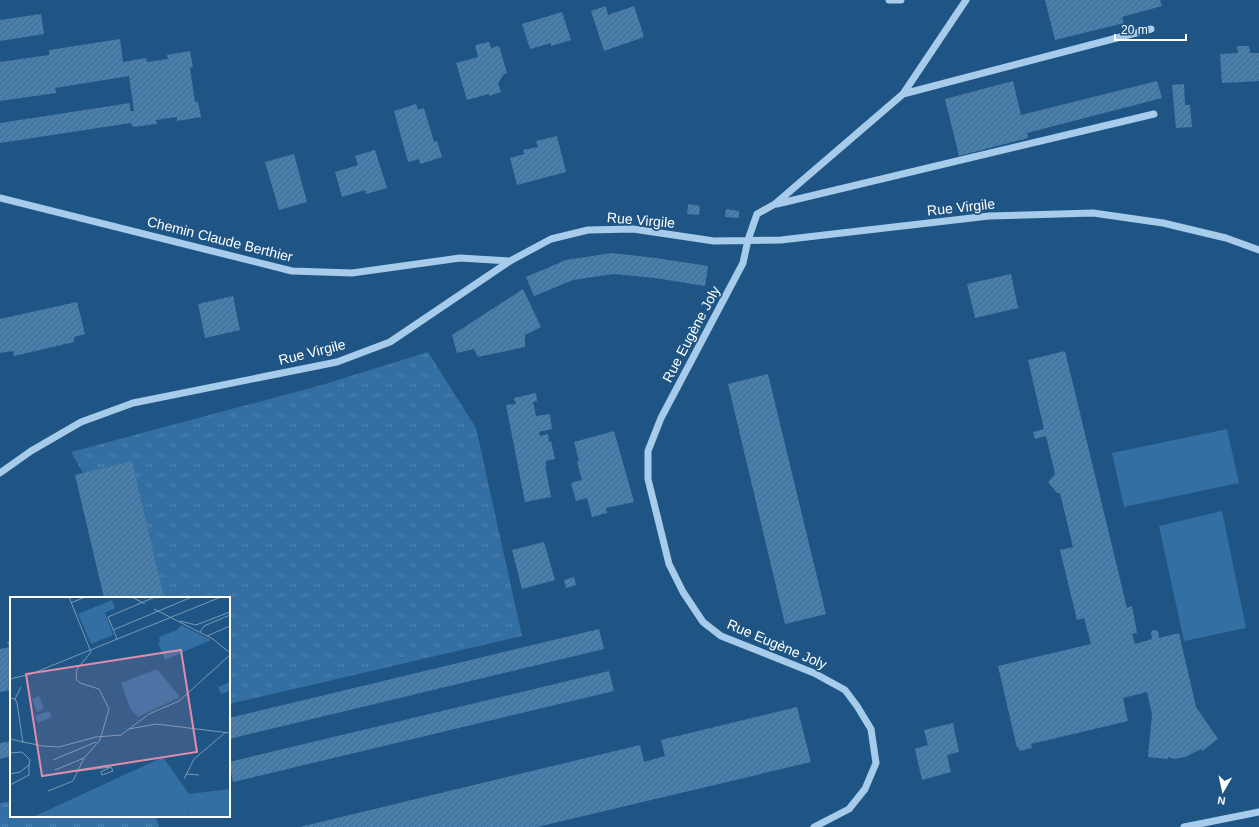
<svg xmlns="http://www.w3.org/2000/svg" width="1259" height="827" font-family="Arial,sans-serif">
<defs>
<pattern id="park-tufts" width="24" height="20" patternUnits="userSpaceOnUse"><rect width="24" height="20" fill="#336fa2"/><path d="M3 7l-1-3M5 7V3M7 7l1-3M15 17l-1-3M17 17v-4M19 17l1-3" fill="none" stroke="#5285b0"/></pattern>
<pattern id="building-hatch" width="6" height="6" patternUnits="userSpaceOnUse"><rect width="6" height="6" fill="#487fad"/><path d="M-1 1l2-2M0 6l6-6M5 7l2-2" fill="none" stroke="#4a6881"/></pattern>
</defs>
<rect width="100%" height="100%" fill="#1f5584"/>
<!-- park -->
<path fill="url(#park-tufts)" d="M428 352 476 428 522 636 229 704V598H156L71 452 322 385Z
M11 801V816H156L159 827H0V803Z"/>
<!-- pitch -->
<path fill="#336fa2" d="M1227 429 1239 483 1124 507 1112 453Z
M1222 511 1246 628 1184 641 1159 526Z"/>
<!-- building -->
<path fill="url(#building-hatch)" d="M1045 0H1160L1162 6 1122 17 1124 23 1055 40Z
M606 6 608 15 634 6 644 37 604 51 591 11Z
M562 12 571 40 551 46V43L530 49 522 24Z
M41 14 44 34 0 41V20Z
M120 39 123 62 146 58 147 62 168 59 167 55 190 51 193 67 190 68 195 102H198L201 117 177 121V117L156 120 157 124 133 127 131 123 0 143V123L130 103V111H134L129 76 55 88 56 93 0 101V62L49 55V50Z
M489 42 491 48 499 46 507 73 504 74 498 83 501 92 489 96V94L467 100 456 63 478 57 475 45Z
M1237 46H1249L1250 53H1259V81L1222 83 1220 54 1238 53Z
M1013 81 1021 115 1157 81 1162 98 1027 133 1028 138 959 156 945 99Z
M1184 84 1185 105H1190L1192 127 1176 128 1172 85Z
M416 104 418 110 424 108 434 142 437 141 442 157 420 164 419 159 408 162 394 111Z
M557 136 566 172 517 185 510 158 524 154 523 150 538 147 536 141Z
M375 150 387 188 366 194 365 190 342 197 335 172 358 165 355 156Z
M294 154 307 202 279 210 265 162Z
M688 204 700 206 699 215 687 214Z
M726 209 739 211V218L725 217Z
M612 253 656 258 708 266 705 286 655 278 613 274 573 280 534 296 526 277 566 260Z
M1011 274 1018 308 975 318 967 284Z
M523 289 541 327 525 335V347L478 357 474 349 457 353 452 335Z
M233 296 240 330 205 338 198 304Z
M77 302 85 334 74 337V342L14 356 13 351 0 353V319Z
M1065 351 1127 608 1132 606 1137 633 1132 634 1135 644 1152 639 1151 632 1153 630 1158 631 1159 638 1179 633 1196 707 1218 739 1202 751 1201 749 1185 757 1174 759 1168 757V759L1148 757 1152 714 1147 692 1123 698 1128 721 1031 744 1032 748 1019 751V747L1017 748 998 666 1091 644 1084 618 1077 620 1060 550 1073 547 1060 493H1057L1048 482 1055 474 1046 436 1035 439 1033 432 1044 429 1028 360Z
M768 374 826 614 785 624 728 384Z
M536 393 537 401 533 402 536 416 550 414 552 429 539 432 540 436 548 434 549 442 551 441 555 459 546 461V466L545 465 551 497 525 502 506 405 516 404 514 398Z
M614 431 634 502 606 508 607 513 592 517 587 498 576 501 571 483 582 480 577 462 579 461 574 442Z
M132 461 164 598H104L75 475Z
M544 542 555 580 522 589 512 550Z
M574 577 576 585 566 588 564 580Z
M599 629 604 649 229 739V718Z
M11 641V690L0 692V649L9 647 7 642Z
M609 671 614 691 233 782 229 762Z
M797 707 811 762 537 827H300L640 745 644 762 665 756 661 740Z
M953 723 959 752 947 755 951 772 922 780 915 749 928 745 924 730Z
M11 741V756L0 759V743Z"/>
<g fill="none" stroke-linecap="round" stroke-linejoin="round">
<!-- minor -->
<path stroke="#a7cbea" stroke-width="7" d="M889 0H901
M903 94 1151 29
M0 198 292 271 352 273 460 258 510 261
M777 204 1154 114
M0 473 31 451 81 422 133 403 337 362 390 342 510 261 551 239 588 230 633 229 714 241 781 240 989 216 1093 213 1163 223 1226 238 1259 250
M814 827 849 809 865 789 876 763 871 729 857 706 845 690 814 673 721 636 703 622 683 592 669 564 648 479V451L661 418 743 263 748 240 757 214 775 204 903 94 966 0
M1184 827 1259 812"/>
</g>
<g text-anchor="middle" stroke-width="3.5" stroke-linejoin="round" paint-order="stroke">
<!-- street labels -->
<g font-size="14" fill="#fff" stroke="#1f5584">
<text transform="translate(961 207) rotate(-6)" y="5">Rue Virgile</text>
<text transform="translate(641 220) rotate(5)" y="5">Rue Virgile</text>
<text transform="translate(220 239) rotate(14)" y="5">Chemin Claude Berthier</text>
<text transform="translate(691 334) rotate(-62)" y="5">Rue Eugène Joly</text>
<text transform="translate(312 352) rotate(-14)" y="5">Rue Virgile</text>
<text transform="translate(777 644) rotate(23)" y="5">Rue Eugène Joly</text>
</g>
</g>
<!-- overview -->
<g transform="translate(10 597)">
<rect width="220" height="220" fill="#1f5584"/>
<path d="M153 160 179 197 220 192V220H179L175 208 163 194 142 217 132 220H23Z" fill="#336fa2"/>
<path d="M163 194 175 208 179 220H132L142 217Z" fill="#336fa2"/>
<path d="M102 3 105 11 95 16 103 38 81 47 68 17ZM171 28 201 43 155 63 148 46 150 44 149 40 167 33ZM147 72 170 100 128 120 120 111 111 86Z" fill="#336fa2"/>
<path d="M220 85V94L211 97 208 90ZM29 99 34 112 27 115 22 102ZM39 114 42 120 28 126 25 119Z" fill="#336fa2"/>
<path fill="none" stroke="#7999b5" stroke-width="1" d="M122 0 135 7M61 6 75 0M144 12 203 42 220 56M170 24 186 28 220 15M103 33 182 0M190 35 194 29 220 18M197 39 220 29M107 42 98 20 145 0M0 82 21 77 211 0M0 101 5 102 7 106 13 146M5 102 11 90M119 132 146 127 220 136M0 142 32 149 49 150 86 140 111 138 139 117 169 104 220 58M0 156 12 155 20 163 19 168 10 175 0 177M43 163 86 145M45 173 74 161M68 174 101 170 103 174 92 178 91 175 101 170M176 177 189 178M174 182 184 162 216 135M0 188 19 178V168M38 194 63 184 74 161 90 143 99 112 89 92 70 86 66 82 67 72 81 55 59 0"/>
<path fill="#e08cad" fill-opacity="0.15" stroke="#e08cad" stroke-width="2" d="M171 53 187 155 32 179 16 77Z"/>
<rect width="220" height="220" fill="none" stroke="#fff" stroke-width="2"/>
</g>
<!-- north arrow -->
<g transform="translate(1223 791) rotate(189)" stroke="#1f5584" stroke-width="3" paint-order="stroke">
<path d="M0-3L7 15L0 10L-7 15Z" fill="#ffffff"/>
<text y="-6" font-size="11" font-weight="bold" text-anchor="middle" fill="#ffffff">N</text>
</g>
<!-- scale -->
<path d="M1115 34v6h71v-6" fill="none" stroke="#ffffff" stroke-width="2"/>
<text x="1121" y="34" font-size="12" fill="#ffffff" stroke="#1f5584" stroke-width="3" paint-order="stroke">20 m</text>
</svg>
